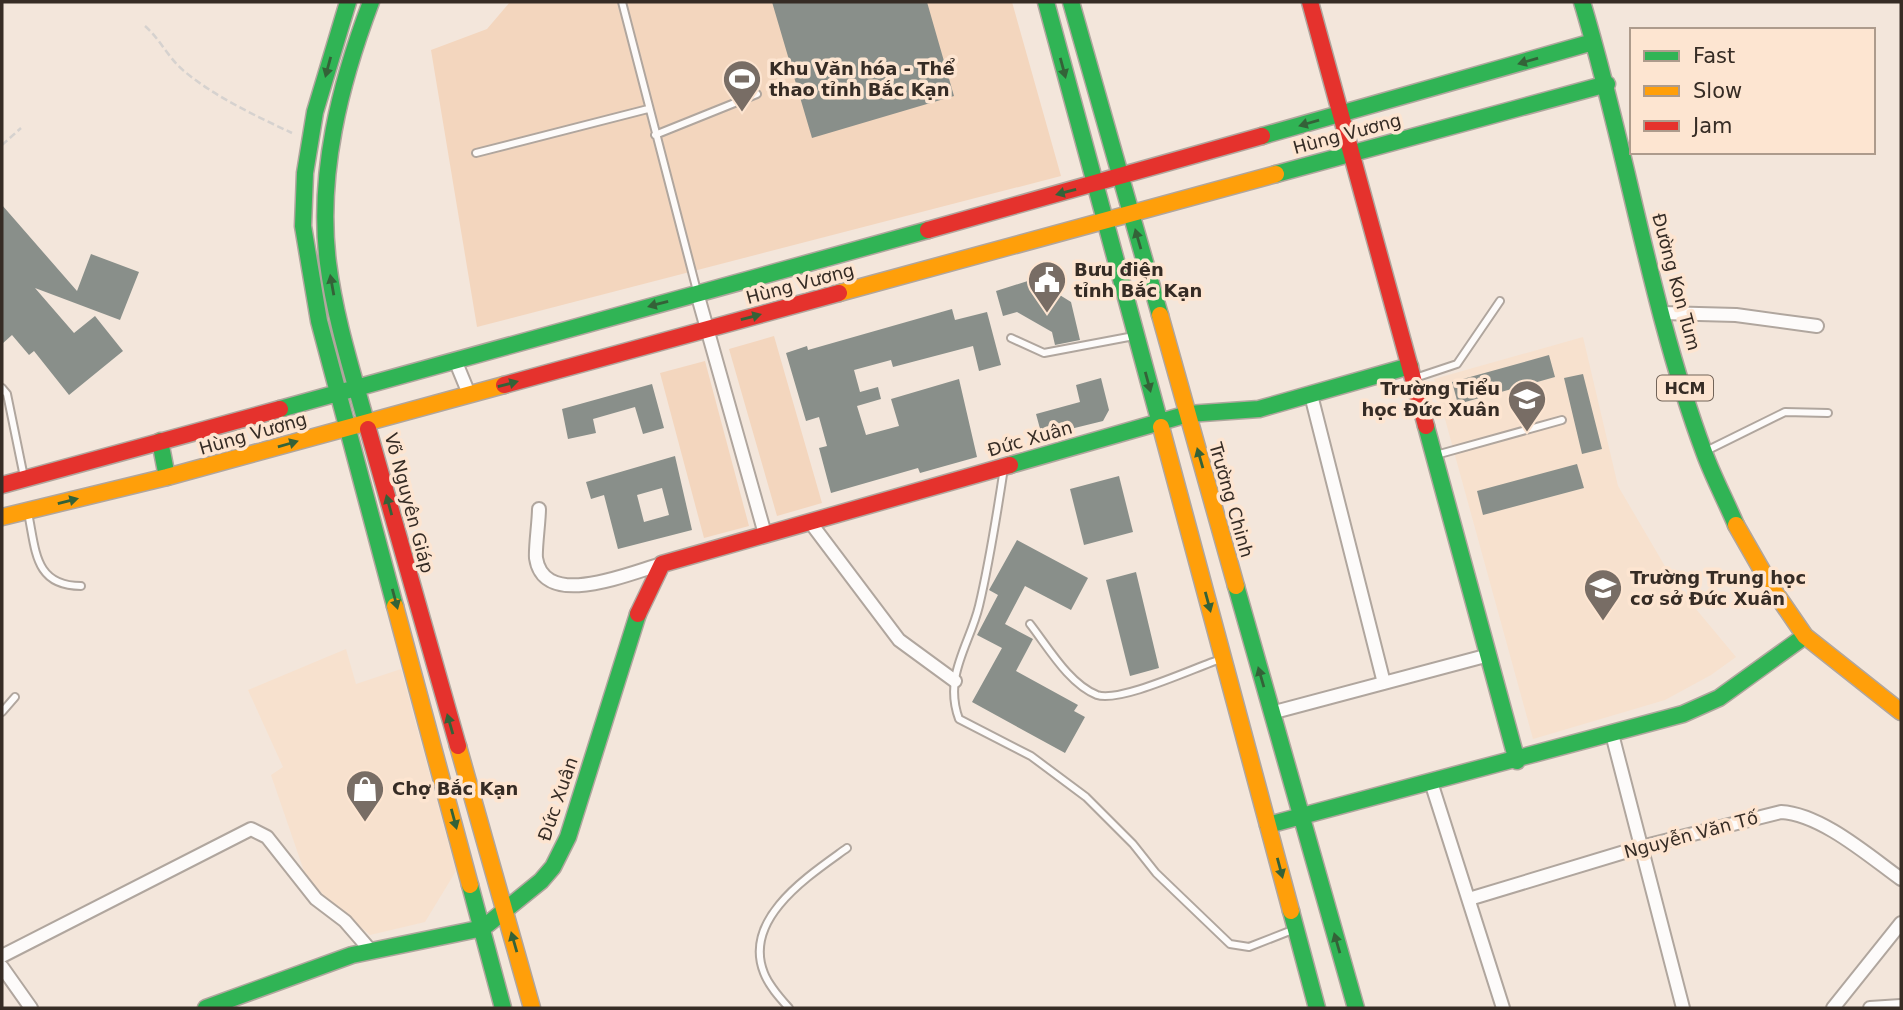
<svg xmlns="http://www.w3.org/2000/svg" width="1903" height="1010" font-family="'DejaVu Sans',sans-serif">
<rect width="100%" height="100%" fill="#f3e6db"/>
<!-- built -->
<path fill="#f7e1ce" d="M1583 337 1618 486 1676 585 1736 657 1711 675 1665 700 1533 739 1434 379Z
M346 649 356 684 401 669 456 871 425 922 370 935 328 900 305 874 271 775 283 767 248 690Z"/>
<!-- green -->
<path fill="#f3d6be" d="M510 2H1012L1061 176 477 327 431 50 487 29Z
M774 336 822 503 777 516 729 349Z
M705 361 749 526 704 538 660 373Z"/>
<!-- building -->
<path fill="#898f8a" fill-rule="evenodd" d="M772 2H927L954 96 812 138Z
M2 205 77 291 91 254 139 272 120 320 35 288 74 333 95 316 123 351 69 395 34 351 29 355 12 335 2 344Z
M1034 279 1071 302 1080 340 1055 345 1052 332 1017 312 1003 316 996 291Z
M952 309 955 320 987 312 1001 365 979 371 973 346 893 367 891 360 854 370 860 392 878 387 881 399 857 406 866 435 899 426 891 399 959 379 977 457 920 473 918 468 831 493 819 448 827 446 819 417 806 421 786 353 807 346 808 350Z
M1549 355 1555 377 1458 404 1452 382Z
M1583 374 1602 449 1582 454 1564 378Z
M1101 378 1109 410 1103 421 1042 436 1036 414 1080 402 1076 385Z
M652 384 664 428 643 434 635 407 593 419 596 433 568 439 562 409Z
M675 456 692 530 618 549 604 495 591 499 586 482ZM662 488 669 515 644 522 637 495Z
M1577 464 1584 488 1483 515 1477 491Z
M1119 476 1133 532 1084 545 1070 489Z
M1017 540 1088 578 1071 610 1025 586 1005 624 1033 639 1016 671 1078 705 1074 711 1085 717 1065 753 972 702 1002 648 977 635 998 595 989 590Z
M1136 572 1159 668 1130 676 1106 580Z"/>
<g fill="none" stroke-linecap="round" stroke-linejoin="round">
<!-- lane casing -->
<g stroke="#b0a69e" stroke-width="10">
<path id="lane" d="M622 2 697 291
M655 135 757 94
M476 153 648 109
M1011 338 1044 353 1134 336
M1415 378 1457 364 1500 301
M2 388 7 394 24 477
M1708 450 1785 412 1828 413
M1436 455 1562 420
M1004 468C997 514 990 560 979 606 970 644 943 676 959 719L1031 756 1086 797 1133 844 1156 873 1230 944 1249 947 1295 929
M28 513C36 550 34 586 81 586
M1030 624C1048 647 1069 684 1097 695 1120 703 1196 667 1221 659
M2 712 15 697
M789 1008C780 998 769 986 764 973 742 918 810 875 847 848"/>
</g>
<!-- street casing -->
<g stroke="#b0a69e" stroke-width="16">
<path id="street" d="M697 293 765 534
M1662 313 1736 315 1817 326
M455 360 469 394
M1311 395 1384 683
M539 509C539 521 535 549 536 558 544 611 632 572 662 564
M810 522 899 640 955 681
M1271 713 1489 655
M1612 734 1683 1008
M1431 782 1503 1008
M1469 899 1641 847 1781 812C1821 814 1869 856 1901 879
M2 956 251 829 267 837 316 899 345 921 371 951
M2 967 31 1008
M1833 1008 1901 923
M1870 1008 1901 1006"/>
</g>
<!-- fast casing -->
<g stroke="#b0a69e" stroke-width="19">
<path id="fast" d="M348 2 315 112 305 173 303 226 319 321 395 606
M1046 2 1161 427
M1071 2 1160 315
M1582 2C1627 150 1650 307 1704 452 1713 477 1726 501 1736 525
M1262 136 1593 42
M1276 174 1607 84
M280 409 928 230
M1426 426 1517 761
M368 429C353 374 335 319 328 263 317 174 340 84 371 2
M160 441 167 477
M1010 465 1188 414 1259 409 1410 366
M1236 586 1356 1008
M1268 825 1683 714 1719 698 1805 636
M470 885 503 1008
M1291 911 1317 1008
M206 1008 352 955 483 928 541 881 553 867 568 837 638 614"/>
</g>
<!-- slow casing -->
<g stroke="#b0a69e" stroke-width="19">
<path id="slow" d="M839 293 1276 174
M1160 315 1236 586
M1161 427 1291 911
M2 517 167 477 504 385
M1736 525 1772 588 1805 636 1901 712
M395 606 470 885
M458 746 532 1008"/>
</g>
<!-- jam casing -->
<g stroke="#b0a69e" stroke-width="19">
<path id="jam" d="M1310 2 1426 426
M928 230 1262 136
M504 385 839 293
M368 429 458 746
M2 485 280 409
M638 614 662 564 1010 465"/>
</g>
<!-- path -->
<path stroke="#d6d2cf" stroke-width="2.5" stroke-dasharray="7 3.5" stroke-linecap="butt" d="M145 26C160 39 169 59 184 71 215 97 256 116 292 133
M2 145 21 128"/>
<!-- lane -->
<use href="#lane" stroke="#fdfbfa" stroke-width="6"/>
<!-- street -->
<use href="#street" stroke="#fdfbfa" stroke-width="12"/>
<!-- fast -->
<use href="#fast" stroke="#30b455" stroke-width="16"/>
<!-- slow -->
<use href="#slow" stroke="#ff9f0a" stroke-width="16"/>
<!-- jam -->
<use href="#jam" stroke="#e5322d" stroke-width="16"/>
</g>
<!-- one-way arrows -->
<defs><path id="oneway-solid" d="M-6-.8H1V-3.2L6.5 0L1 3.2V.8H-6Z" transform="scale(1.75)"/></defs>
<g fill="#346238">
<use href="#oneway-solid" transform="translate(1528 61) rotate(164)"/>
<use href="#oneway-solid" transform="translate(328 67) rotate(105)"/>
<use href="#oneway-solid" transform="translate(1063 68) rotate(75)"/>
<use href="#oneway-solid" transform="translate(1309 123) rotate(164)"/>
<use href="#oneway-solid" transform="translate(1066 192) rotate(165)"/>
<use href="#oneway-solid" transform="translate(1138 239) rotate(-106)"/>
<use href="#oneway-solid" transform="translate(332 285) rotate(-100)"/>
<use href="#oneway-solid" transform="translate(658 304) rotate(165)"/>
<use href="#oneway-solid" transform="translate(751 317) rotate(-15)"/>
<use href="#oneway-solid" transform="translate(1148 382) rotate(75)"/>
<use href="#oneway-solid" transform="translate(508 384) rotate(-15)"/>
<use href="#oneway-solid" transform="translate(288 444) rotate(-16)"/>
<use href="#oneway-solid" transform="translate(1200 458) rotate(-106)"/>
<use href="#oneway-solid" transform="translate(68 501) rotate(-14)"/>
<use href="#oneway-solid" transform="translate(389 505) rotate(-105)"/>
<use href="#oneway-solid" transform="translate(395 599) rotate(75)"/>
<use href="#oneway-solid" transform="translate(1208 602) rotate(75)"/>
<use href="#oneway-solid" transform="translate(1261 677) rotate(-106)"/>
<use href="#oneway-solid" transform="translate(450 724) rotate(-106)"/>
<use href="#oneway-solid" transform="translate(454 819) rotate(75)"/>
<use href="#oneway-solid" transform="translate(1280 868) rotate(75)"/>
<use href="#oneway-solid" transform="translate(514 942) rotate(-106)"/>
<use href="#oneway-solid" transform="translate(1337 943) rotate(-106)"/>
</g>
<!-- icons -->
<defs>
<g id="stadium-pin" transform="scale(2.0125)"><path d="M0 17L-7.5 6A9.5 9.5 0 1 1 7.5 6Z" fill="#786d65" stroke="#fde5d1"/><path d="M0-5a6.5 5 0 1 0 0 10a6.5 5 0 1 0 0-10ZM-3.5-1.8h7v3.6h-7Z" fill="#fff"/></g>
<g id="civic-pin" transform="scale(2.0125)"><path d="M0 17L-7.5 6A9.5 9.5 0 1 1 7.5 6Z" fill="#786d65" stroke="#fde5d1"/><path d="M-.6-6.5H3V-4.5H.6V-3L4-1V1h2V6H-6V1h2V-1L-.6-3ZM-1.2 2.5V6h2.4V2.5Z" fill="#fff"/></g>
<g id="school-pin" transform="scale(2.0125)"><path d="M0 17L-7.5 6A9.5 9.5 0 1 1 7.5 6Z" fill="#786d65" stroke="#fde5d1"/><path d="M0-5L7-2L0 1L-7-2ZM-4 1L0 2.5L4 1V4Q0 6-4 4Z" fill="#fff"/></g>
<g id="shop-pin" transform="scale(2.0125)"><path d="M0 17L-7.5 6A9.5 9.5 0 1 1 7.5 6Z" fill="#786d65" stroke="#fde5d1"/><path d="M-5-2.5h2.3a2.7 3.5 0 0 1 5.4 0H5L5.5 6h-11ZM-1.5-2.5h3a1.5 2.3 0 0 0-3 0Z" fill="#fff"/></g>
</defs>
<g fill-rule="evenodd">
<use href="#stadium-pin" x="742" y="79"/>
<use href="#civic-pin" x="1047" y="280"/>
<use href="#school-pin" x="1527" y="399"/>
<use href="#school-pin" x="1603" y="588"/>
<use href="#shop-pin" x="365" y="789"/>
</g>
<g text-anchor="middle" stroke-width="7" stroke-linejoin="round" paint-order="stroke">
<!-- shield labels -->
<rect fill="#fde5d1" stroke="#726459" stroke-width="2" x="1657" y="375.5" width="56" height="25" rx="5"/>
<g font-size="16" font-weight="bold" fill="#362c25">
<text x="1685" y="394">HCM</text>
</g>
<!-- poi labels -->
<g font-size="18" font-weight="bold" fill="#362c25" stroke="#fde5d1" text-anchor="start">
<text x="769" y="75">Khu Văn hóa - Thể<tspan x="769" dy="21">thao tỉnh Bắc Kạn</tspan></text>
<text x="1074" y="276">Bưu điện<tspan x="1074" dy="21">tỉnh Bắc Kạn</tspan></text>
<text x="1500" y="395" text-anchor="end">Trường Tiểu<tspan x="1500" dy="21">học Đức Xuân</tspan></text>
<text x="1630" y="584">Trường Trung học<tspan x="1630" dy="21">cơ sở Đức Xuân</tspan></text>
<text x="392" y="795">Chợ Bắc Kạn</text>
</g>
<!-- street labels -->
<g font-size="18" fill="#362c25" stroke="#fde5d1">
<text transform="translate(1347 134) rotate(-15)" y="6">Hùng Vương</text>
<text transform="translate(1676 282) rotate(75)" y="6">Đường Kon Tum</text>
<text transform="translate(800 284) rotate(-15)" y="6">Hùng Vương</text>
<text transform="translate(253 434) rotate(-16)" y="6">Hùng Vương</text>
<text transform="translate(1030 439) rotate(-16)" y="6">Đức Xuân</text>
<text transform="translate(1231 500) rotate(74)" y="6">Trường Chinh</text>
<text transform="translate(409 503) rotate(75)" y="6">Võ Nguyên Giáp</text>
<text transform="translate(558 799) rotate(-71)" y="6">Đức Xuân</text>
<text transform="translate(1691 835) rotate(-15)" y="6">Nguyễn Văn Tố</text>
</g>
</g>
<!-- border -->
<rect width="1903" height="1010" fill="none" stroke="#362c25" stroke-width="7"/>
<!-- legend -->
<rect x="1630" y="28" width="245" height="126" fill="#fde5d1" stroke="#ad9b8c" stroke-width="2"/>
<rect x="1644" y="51" width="35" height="10" fill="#30b455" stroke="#ad9b8c" stroke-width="2"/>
<text x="1693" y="63" font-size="21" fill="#362c25">Fast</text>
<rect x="1644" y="86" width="35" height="10" fill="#ff9f0a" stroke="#ad9b8c" stroke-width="2"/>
<text x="1693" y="98" font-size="21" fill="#362c25">Slow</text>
<rect x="1644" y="121" width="35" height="10" fill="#e5322d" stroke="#ad9b8c" stroke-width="2"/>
<text x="1693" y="133" font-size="21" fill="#362c25">Jam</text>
</svg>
